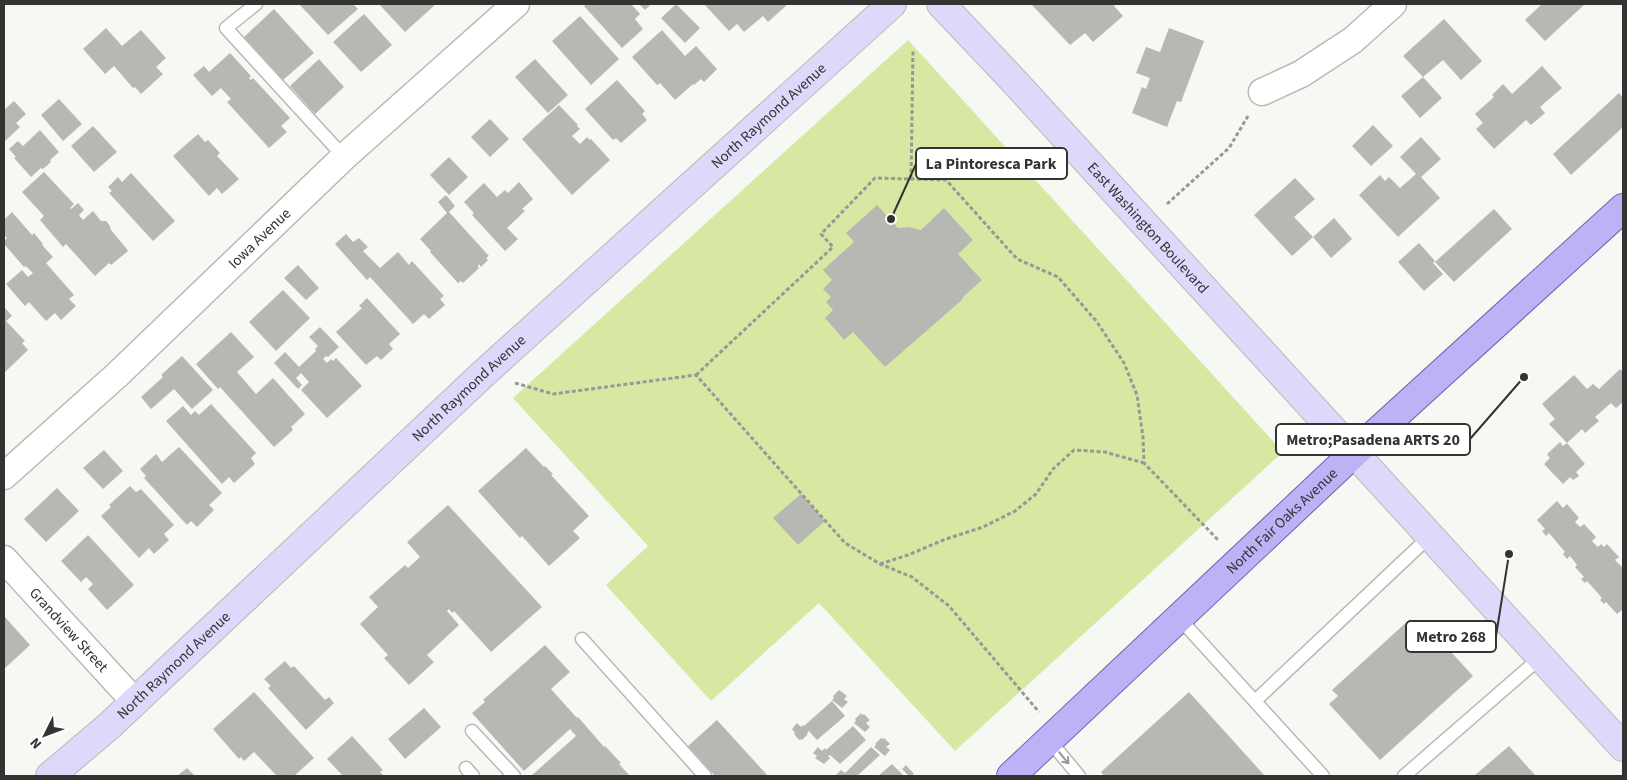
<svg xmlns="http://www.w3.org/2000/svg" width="1627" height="780" font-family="'Source Sans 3',sans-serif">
<rect width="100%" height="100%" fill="#f6f8f4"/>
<!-- green -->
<path fill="#d6e8a2" d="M908 40 1283 452 955 751 819 603 711 701 606 585 648 546 513 398Z"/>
<!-- building -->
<path fill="#b7b8b4" d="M299 4H353L358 9 328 35Z
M379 4H436L405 32Z
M587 4H631L640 14 635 19 643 29 622 48 584 6Z
M639 4H651L645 10Z
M676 4 700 28 685 43 661 18Z
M704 4H788L768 22 763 16 744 32 737 24 729 31Z
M1031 4H1116L1114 6 1123 16 1093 42 1085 33 1070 45Z
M1542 4H1585L1545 41 1525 20Z
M274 9 314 53 283 80 244 37Z
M364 14 392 45 361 72 333 42Z
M580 16 619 59 591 85 552 41Z
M1444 19 1482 61 1461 80 1443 60 1423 77 1442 98 1420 118 1401 96 1423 77 1403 56Z
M106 28 122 46 141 30 166 58 156 67 163 74 141 94 135 87 133 88 114 66 105 74 83 49Z
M1169 28 1204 41 1181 102 1177 101 1167 127 1132 113 1142 87 1146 89 1150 78 1136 73 1146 47 1160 52Z
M662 30 685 56 696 46 717 69 704 82 701 79 694 85 693 84 675 100 660 83 657 85 632 57Z
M230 53 251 76 249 78 251 80 253 78 290 118 281 126 287 132 269 148 227 102 231 99 221 88 212 96 193 75 204 66 209 72Z
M319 59 344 87 315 114 290 86Z
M535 59 568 95 548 113 515 77Z
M1542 66 1562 88 1540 107 1545 113 1531 125 1526 120 1494 149 1476 129 1483 123 1475 114 1494 97 1492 95 1503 84 1512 94Z
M617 80 645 111 642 114 647 120 621 143 616 138 613 140 585 109Z
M1619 93 1623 98V127L1571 175 1553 154Z
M59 99 82 124 63 141 41 115Z
M14 101 26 114 16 123 20 127 4 142V110Z
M559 105 578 125 577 126 580 129 572 136 580 144 587 137 590 140 591 139 610 160 572 195 522 139Z
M490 119 509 139 490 157 471 137Z
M1373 125 1393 146 1371 166 1352 146Z
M93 126 117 152 94 172 71 146Z
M40 130 59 152 50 160 51 162 43 169 41 168 31 177 14 158 16 157 9 149 18 141 23 146Z
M198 134 205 142 208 140 220 153 217 156 239 179 222 194 217 188 209 196 173 156Z
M1421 137 1441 159 1421 177 1440 198 1398 237 1359 195 1380 175 1385 181 1389 177 1400 188 1416 174 1400 157Z
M449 157 468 177 449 195 430 175Z
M44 172 74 204 70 208 71 209 78 203 84 210 79 215 83 220 93 211 101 221H106L110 226 111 230 126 248 128 251 111 265 109 263 95 276 66 244 63 247 40 220 44 216 22 192Z
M131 173 175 221 153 241 109 193 112 191 108 187 118 177 122 182Z
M1295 178 1315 199 1294 217 1313 237 1334 218 1352 239 1331 258 1313 237 1292 256 1254 215Z
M519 182 533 199 522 209 525 211 507 228 518 239 505 251 472 215 474 213 464 202 484 183 497 197 505 190 508 193Z
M446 195 455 206 449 212 489 256 486 258 488 260 481 267 479 264 478 266 479 268 463 283 461 281 458 283 430 252 431 251 420 239 447 213 438 202Z
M877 205 898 228 909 227 921 230 944 208 973 240 958 254 982 280 962 298 963 299 885 367 853 332 844 340 825 318 833 310 826 302 831 297 823 289 832 280 823 270 854 242 846 233Z
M1494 209 1512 229 1454 282 1435 262Z
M12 212 32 235 34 233 43 244 42 245 53 257 46 263 74 295 69 299 76 306 61 320 55 313 46 321 29 302 25 306 6 284 22 270 28 277 33 273 26 266 24 267 4 244V241L7 238 4 234V220Z
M346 234 353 242 359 238 368 247 363 251 380 268 398 252 409 265 412 261 444 296 440 299 445 305 429 319 424 314 413 324 370 277 367 280 335 244Z
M1419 243 1435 261 1433 263 1443 274 1424 291 1398 262Z
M298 265 319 288 306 300 284 278Z
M283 290 310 318 276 351 249 322Z
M367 298 400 334 389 344 393 349 381 360 377 356 366 365 336 332 362 308 359 306Z
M4 307 12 316 6 321 25 341 22 343 28 350 4 373Z
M320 327 339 347 328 357 326 356 323 359 327 363 331 359 333 361 336 358 362 386 327 418 301 390 309 382 301 373 296 378 302 385 298 389 274 363 285 352 299 367 316 351 315 349 318 346 309 337Z
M231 332 254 357 237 372 256 394 273 378 305 414 291 427 293 430 274 447 220 387 218 389 196 364Z
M182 356 213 390 192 409 174 389 151 409 141 397 163 377 161 375Z
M1620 369 1623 372V402L1616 408 1611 403 1595 417 1599 421 1585 433 1582 429 1567 443 1549 424 1555 419 1542 404 1574 375 1587 389 1593 384 1599 389Z
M211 404 256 453 251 458 255 464 234 483 229 477 222 484 166 421 183 406 191 415 195 411 199 415Z
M1560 442 1563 446 1567 443 1585 464 1576 472 1579 476 1573 480 1570 477 1563 484 1544 464 1550 458 1547 454Z
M179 447 222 493 209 505 214 510 197 527 191 521 187 525 144 478 146 476 140 469 156 454 162 462Z
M526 448 544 467 545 466 553 474 551 475 589 516 573 531 580 538 549 566 522 536 520 538 478 491Z
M104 450 123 471 103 489 83 468Z
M130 486 136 492 141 489 174 525 164 534 169 540 154 554 149 548 139 558 101 516 111 507 109 505Z
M57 488 79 511 46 542 24 519Z
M801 494 825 521 798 545 773 518Z
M1557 501 1563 508 1567 504 1579 518 1575 522 1580 527 1584 524 1596 537 1592 541 1598 547 1601 544 1604 547 1607 544 1619 557 1615 560 1623 568V609L1617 614 1606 602 1604 604 1600 600 1602 598 1587 581 1585 583 1581 579 1584 577 1575 567 1577 565 1570 556 1567 559 1563 554 1565 552 1549 533 1546 536 1542 531 1545 529 1537 520Z
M448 505 542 607 491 652 454 611 452 613 449 609 447 611 459 625 427 655 434 662 409 685 384 658 388 655 360 624 378 607 369 597 405 565 408 568 420 557 407 542Z
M88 535 134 585 107 610 88 589 93 584 86 577 81 582 61 561Z
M4 616 30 645 4 669Z
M1410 619 1415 626 1422 620 1473 676 1380 760 1329 704 1338 696 1332 690Z
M545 645 570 672 551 689 577 718 578 717 604 747 605 746 621 763 619 764 630 776H531L576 736 570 729 524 771 472 713 485 702 483 700Z
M285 661 291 668 294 666 325 700 329 697 334 703 306 730 268 688 271 686 264 679Z
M839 690 847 696 844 699 848 702 842 708 832 700 834 698 833 696Z
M254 692 314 758 294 776H277L254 752 244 761 241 757 239 759 213 729Z
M1189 692 1265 776H1104L1101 772Z
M832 701 845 716 817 740 809 731 807 733 808 734 802 740 800 739 799 740 794 734 795 733 792 729 797 723 801 727 803 725 804 726Z
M424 708 441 727 405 759 388 739Z
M861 713 862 715 864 714 870 720 866 723 870 727 865 732 854 723 856 721 855 719Z
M717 720 768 776H715L688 746Z
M853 726 866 740 840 764 830 755 828 756 830 758 824 764 815 758 817 756 813 753 818 747 822 751 825 748 826 750Z
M352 736 383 770 380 772 384 776H343L327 759Z
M881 738 882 739 884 738 890 744 886 747 890 750 885 756 874 747 876 745 875 744Z
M1509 746 1535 775 1474 776Z
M871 747 880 755 857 776 836 775 841 770 845 773Z
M892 764 904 776H878Z
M906 765 914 774 911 776H909L902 769Z
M187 768 195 776H177Z"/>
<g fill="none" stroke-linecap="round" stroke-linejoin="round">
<!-- lane casing -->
<g stroke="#b9bab6" stroke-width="15">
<path id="lane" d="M256 4 226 28 344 157
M1179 618 1323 776
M582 639 705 776
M1255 701 1430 536
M472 731 514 776
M1049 740 1079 776
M466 768 473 776
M1404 776 1541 657"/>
</g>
<!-- street casing -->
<g stroke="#b9bab6" stroke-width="29">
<g id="street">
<path d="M1262 92 1301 74 1353 40 1393 4"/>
<path id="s1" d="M4 476 117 375 344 157 516 4"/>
<path id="s2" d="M4 559 135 702"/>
</g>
</g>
<!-- secondary casing -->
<g stroke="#b9bab6" stroke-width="30">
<g id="secondary">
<path id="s3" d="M941 4 1012 79 1623 747"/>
<path id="s4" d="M50 776 109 726 483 374 892 4"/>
</g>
</g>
<!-- primary casing -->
<g stroke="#6f64ad" stroke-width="30">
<g id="primary">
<path id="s5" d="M1011 776 1354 453 1623 208"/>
</g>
</g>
<!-- path -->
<path stroke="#979996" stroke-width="3" stroke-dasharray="4 2.5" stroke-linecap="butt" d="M911 179 913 49
M1167 204 1229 148 1248 116
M696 375 833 247 821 234 875 178 946 180 1017 259 1058 277 1097 322 1124 363 1137 395 1143 437 1144 463 1219 541
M515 383 553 394 696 375 845 543 880 564 912 577 949 606 1039 712
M880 564 908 555 946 539 983 527 1015 511 1036 494 1053 469 1074 450 1105 452 1144 463"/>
<!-- lane -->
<use href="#lane" stroke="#fff" stroke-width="12"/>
<!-- street -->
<use href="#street" stroke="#fff" stroke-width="26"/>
<!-- secondary -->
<use href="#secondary" stroke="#ded8fa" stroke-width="28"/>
<!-- primary -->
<use href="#primary" stroke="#bcb2f5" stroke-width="28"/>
</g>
<!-- one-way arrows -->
<defs><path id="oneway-shaft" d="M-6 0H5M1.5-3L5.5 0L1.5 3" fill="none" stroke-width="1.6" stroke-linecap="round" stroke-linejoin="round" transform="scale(1.25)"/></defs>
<use stroke="#999a98" href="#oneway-shaft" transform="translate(1064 758) rotate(50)"/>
<g text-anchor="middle" stroke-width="4" stroke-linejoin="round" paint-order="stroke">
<!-- street labels -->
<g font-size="15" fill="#333432" stroke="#fff">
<text dy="5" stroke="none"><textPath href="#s4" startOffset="976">North Raymond Avenue</textPath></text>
<text dy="5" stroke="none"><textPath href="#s3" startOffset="305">East Washington Boulevard</textPath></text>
<text dy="5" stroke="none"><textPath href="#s1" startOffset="349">Iowa Avenue</textPath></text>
<text dy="5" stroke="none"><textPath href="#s4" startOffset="571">North Raymond Avenue</textPath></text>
<text dy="5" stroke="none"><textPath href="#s5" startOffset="372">North Fair Oaks Avenue</textPath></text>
<text dy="5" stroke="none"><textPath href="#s2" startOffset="96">Grandview Street</textPath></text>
<text dy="5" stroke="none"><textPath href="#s4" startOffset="166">North Raymond Avenue</textPath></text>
</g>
</g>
<!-- callouts -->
<path fill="none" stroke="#333432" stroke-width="2" d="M891 219L916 164M1524 377L1470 439M1509 554L1496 636"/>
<g fill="#333432" stroke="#fff" stroke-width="2">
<circle cx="891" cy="219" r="5"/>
<circle cx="1524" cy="377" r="5"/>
<circle cx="1509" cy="554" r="5"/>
</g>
<g fill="#fff" stroke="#333432" stroke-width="2">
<rect x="916" y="148" width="151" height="31" rx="5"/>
<rect x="1276" y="424" width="194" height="31" rx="5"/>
<rect x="1406" y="621" width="90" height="31" rx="5"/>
</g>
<g font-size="16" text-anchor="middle" font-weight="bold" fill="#333432">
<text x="991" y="169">La Pintoresca Park</text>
<text x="1373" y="445">Metro;Pasadena ARTS 20</text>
<text x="1451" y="642">Metro 268</text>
</g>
<!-- border -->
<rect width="1627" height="780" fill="none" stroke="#333432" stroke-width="10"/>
<!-- north arrow -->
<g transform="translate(45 735) rotate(228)" stroke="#ffffff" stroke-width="4" paint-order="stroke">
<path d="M0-4L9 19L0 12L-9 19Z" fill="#333432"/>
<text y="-8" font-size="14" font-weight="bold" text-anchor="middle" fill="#333432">N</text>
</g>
</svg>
